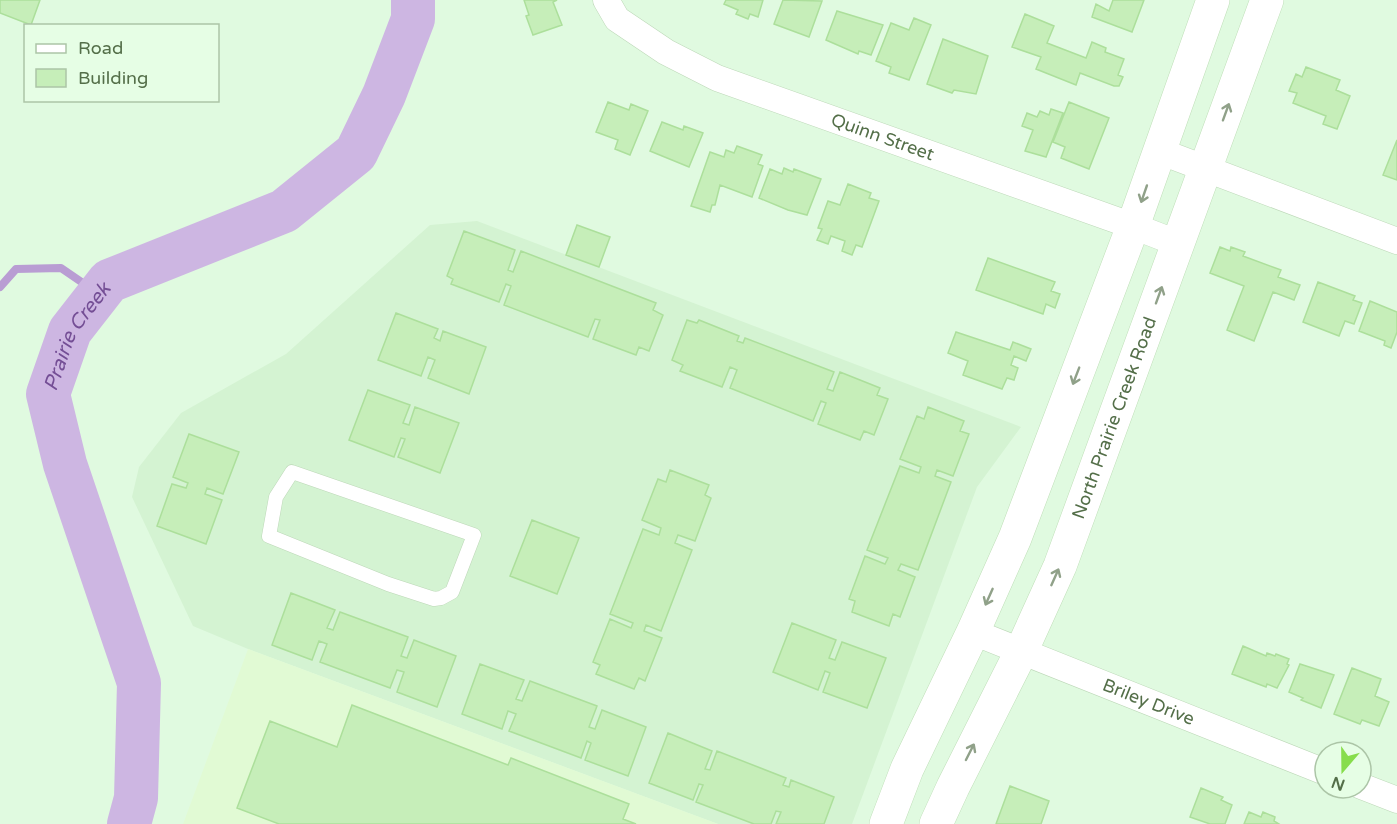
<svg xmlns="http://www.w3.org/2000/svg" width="1397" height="824" font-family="'Varela Round',sans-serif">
<rect width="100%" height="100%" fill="#e0fae0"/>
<!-- residential -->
<path fill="#d4f3d2" d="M477 221 1021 427 977 487 852 824H718L248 649 193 626 132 497 139 467 181 413 286 354 430 225Z"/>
<!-- commercial -->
<path fill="#e1fad4" d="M248 649 718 824H183Z"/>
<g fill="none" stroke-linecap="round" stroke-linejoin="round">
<!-- stream -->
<path stroke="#b99dd3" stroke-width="8" d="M0 287 16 269 61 268 99 294"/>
<!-- river -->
<path stroke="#cdb6e2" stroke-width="44" id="s1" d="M129 824 136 798 139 683 65 464 48 394 70 331 109 281 284 211 356 153 384 95 413 19V0"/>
</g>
<!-- building -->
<path fill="#c6eeb9" stroke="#acdf9b" stroke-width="1.5" d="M0 0H40L31 25 0 13Z
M524 0H557L553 2 562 25 533 35 526 16 529 15Z
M726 0H763L758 17 750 14 748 19 736 14 738 10 724 4Z
M783 0 822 1 809 37 774 24Z
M1113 0H1144L1132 32 1092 17 1096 4 1109 11Z
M837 11 883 25 871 55 859 51 858 54 826 40Z
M1025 14 1054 26 1047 43 1086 58 1092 42 1106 48 1105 52 1124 59 1118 75 1123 77 1119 86H1114L1080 73 1076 85 1036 69 1041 57 1012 47Z
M914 18 931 25 909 80 889 73 891 67 876 61 891 23 909 30Z
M943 39 988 56 976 94 954 90 952 93 927 84Z
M1306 67 1340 80 1336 90 1350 96 1337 129 1323 124 1326 116 1293 103 1297 93 1289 91 1296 74 1302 77Z
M608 102 629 110 631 104 648 111 630 155 615 149 618 140 596 132Z
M1069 102 1109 118 1089 169 1061 158 1065 147 1053 142Z
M1051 109 1063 113 1046 157 1025 151 1033 130 1022 126 1027 113 1037 117 1040 111 1049 115Z
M662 122 683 130 684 126 703 133 689 167 650 151Z
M1397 140V180L1383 175Z
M737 146 762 155 758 164 763 166 752 197 720 185 715 205H712L710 212 691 206 710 152 724 157 726 150 734 153Z
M784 168 793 172 794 169 821 179 807 215 788 210 759 198 770 169 782 174Z
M848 184 871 193 869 198 879 201 862 247 856 245 852 255 842 251 845 241 831 236 828 244 817 240 822 229 818 228 828 201 840 205Z
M577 225 610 237 599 267 566 255Z
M464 231 515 250 508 270 513 272 521 251 656 303 653 310 663 315 649 351 639 347 636 355 593 339 600 320 595 319 588 337 504 305 511 286 506 284 499 302 451 284 453 279 447 276Z
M1220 247 1230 251 1231 247 1245 252 1243 256 1281 270 1278 277 1300 285 1294 300 1273 292 1254 341 1227 330 1244 286 1210 273Z
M988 258 1055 282 1051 291 1060 294 1055 308 1046 304 1043 314 976 290Z
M1318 282 1355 296 1353 300 1362 303 1354 324 1345 321 1339 336 1303 322Z
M1370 301 1397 312V332L1391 348 1384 345 1385 341 1359 331Z
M396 313 438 329 434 338 440 341 443 331 486 347 469 394 428 378 435 360 428 357 421 376 378 360Z
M687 320 697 323 699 320 739 336 737 341 743 343 745 338 834 372 827 389 833 391 840 372 880 388 877 395 888 399 874 435 864 431 860 440 818 424 826 403 821 401 813 421 730 388 737 370 730 367 722 387 680 371 683 365 672 360Z
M956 332 1010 350 1013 342 1031 349 1026 361 1014 356 1011 365 1018 368 1014 380 1007 378 1002 389 963 375 968 361 948 353Z
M368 390 410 405 403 423 409 425 415 407 459 423 440 473 398 457 405 439 401 438 394 457 349 440Z
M928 407 964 421 960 431 969 434 953 476 937 470 935 476 951 482 918 570 901 564 898 570 915 577 900 617 893 614 889 626 852 612 855 601 849 599 865 556 885 564 888 558 867 550 900 466 919 473 921 467 900 459 917 416 924 419Z
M189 434 239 452 223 494 207 488 205 494 222 500 206 544 157 526 172 484 186 488 188 483 173 477Z
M670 470 709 485 705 495 711 498 695 541 678 535 675 543 692 550 661 631 646 625 644 631 662 638 645 681 639 678 634 689 596 674 600 665 593 662 610 619 631 628 633 623 610 614 643 529 659 535 661 528 642 520 658 479 666 482Z
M532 520 579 538 557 594 510 576Z
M291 593 335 610 327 628 333 630 340 612 408 637 401 656 407 658 414 640 456 656 437 707 397 692 404 672 397 670 390 688 320 662 327 644 319 641 312 660 272 645Z
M792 623 836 640 829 658 835 660 842 642 886 658 867 708 823 692 830 673 825 671 818 690 773 672Z
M1243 646 1266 656 1267 653 1275 656 1276 654 1289 659 1287 664 1289 665 1277 688 1267 684 1266 687 1232 674Z
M480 664 524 680 516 699 522 701 530 681 597 706 589 727 595 729 602 710 646 727 628 776 585 760 591 743 587 741 581 758 509 731 516 714 508 711 502 729 462 714Z
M1300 664 1334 675 1321 708 1301 700 1303 698 1289 692Z
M1352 668 1381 679 1375 696 1389 702 1379 726 1362 720 1360 724 1334 714Z
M352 705 508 765 511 758 629 804 623 819 636 824H279L237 808 270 721 337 747Z
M668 733 712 751 705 769 710 770 717 751 786 778 783 785 789 787 791 780 834 797 824 824H776L781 812 776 811 771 824H754L696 802 703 785 699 784 693 800 649 783Z
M1010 786 1049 801 1041 824H996Z
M1201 788 1223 797 1221 800 1232 805 1225 824H1210L1190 817Z
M1249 812 1261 817 1263 812 1275 817 1274 821 1279 824H1244Z"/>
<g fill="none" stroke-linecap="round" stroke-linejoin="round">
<!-- service casing -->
<g stroke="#bdd8b8" stroke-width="15">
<path id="service" d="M292 472 474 535 452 592 441 598 434 599 388 584 269 536 276 497Z"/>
</g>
<!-- minor casing -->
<g stroke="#bdd8b8" stroke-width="27">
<g id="minor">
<path id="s2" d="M606 0 617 19 666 52 717 78 1133 226 1177 243"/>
<path d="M1159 151 1397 241"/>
<path id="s3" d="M973 632 1325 772"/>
<path d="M1361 786 1397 800"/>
</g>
</g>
<!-- secondary casing -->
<g stroke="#bfdfb8" stroke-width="34">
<g id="secondary">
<path d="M886 824 907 769 973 632 1015 538 1133 226 1213 0"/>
<path id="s4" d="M936 824 953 787 1021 652 1060 566 1267 0"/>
</g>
</g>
<!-- service -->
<use href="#service" stroke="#fff" stroke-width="14"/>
<!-- minor -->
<use href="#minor" stroke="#fff" stroke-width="26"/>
<!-- secondary -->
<use href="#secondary" stroke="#fff" stroke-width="33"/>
</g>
<!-- one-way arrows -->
<defs><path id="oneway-shaft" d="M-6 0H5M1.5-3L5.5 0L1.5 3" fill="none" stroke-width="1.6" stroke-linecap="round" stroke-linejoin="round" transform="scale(1.5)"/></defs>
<g stroke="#90a189">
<use href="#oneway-shaft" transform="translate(1226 112) rotate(-70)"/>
<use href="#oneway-shaft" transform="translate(1144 194) rotate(109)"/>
<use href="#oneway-shaft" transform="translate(1159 295) rotate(-70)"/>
<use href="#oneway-shaft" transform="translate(1076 376) rotate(111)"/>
<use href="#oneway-shaft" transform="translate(1055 577) rotate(-66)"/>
<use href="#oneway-shaft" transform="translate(989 597) rotate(114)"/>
<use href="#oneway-shaft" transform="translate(970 752) rotate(-63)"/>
</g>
<g text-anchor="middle" stroke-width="5" stroke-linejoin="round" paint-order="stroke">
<!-- street labels -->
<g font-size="18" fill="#546f49" stroke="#e6fee5">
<text dy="6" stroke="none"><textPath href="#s2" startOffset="314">Quinn Street</textPath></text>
<text dy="6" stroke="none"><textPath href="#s4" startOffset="444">North Prairie Creek Road</textPath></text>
<text dy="6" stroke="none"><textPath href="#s3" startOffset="189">Briley Drive</textPath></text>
</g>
<!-- water labels -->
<g font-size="20" font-style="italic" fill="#744e95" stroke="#e6fee5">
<text dy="7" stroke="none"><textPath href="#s1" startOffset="510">Prairie Creek</textPath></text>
</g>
</g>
<!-- legend -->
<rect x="24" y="24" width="195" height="78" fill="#e6fee5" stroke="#acc5a7" stroke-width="1.5"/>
<rect x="36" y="44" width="30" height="9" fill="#ffffff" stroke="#acc5a7" stroke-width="1.5"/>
<text x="78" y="54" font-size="18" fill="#546f49">Road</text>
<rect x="36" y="69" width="30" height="18" fill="#c6eeb9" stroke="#acc5a7" stroke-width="1.5"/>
<text x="78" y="84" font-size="18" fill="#546f49">Building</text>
<!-- north arrow -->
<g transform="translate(1343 770) rotate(200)"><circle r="28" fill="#e6fee5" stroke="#acc5a7" stroke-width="1.5"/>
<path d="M0-4.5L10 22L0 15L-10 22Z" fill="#87dd4c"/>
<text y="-9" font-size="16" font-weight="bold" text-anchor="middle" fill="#546f49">N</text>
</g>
</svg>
